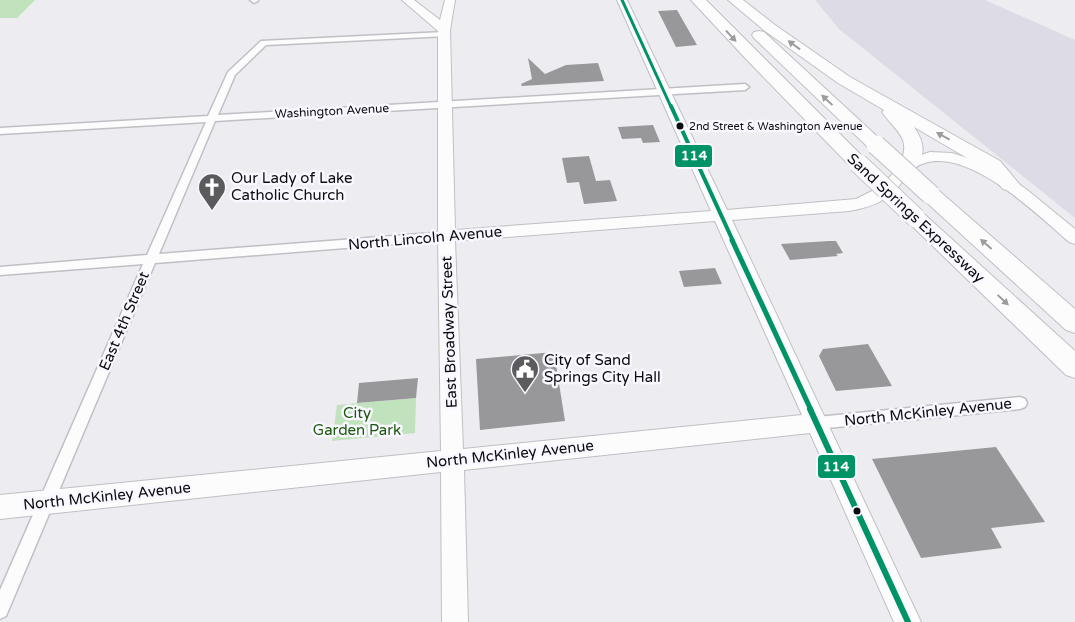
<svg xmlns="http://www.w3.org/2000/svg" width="1075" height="622" font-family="'Varela Round',sans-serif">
<rect width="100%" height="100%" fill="#edecf1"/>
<!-- built -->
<path fill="#dddbe6" d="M815 0H985L1075 40V218L839 29Z"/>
<!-- green -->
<path fill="#c0e2bc" d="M0 0H35L17 18H0Z
M416 398 415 433 332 441 337 405Z"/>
<!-- building -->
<path fill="#98989b" d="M677 10 697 45 676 47 658 11Z
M528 58 545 74 566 65 598 63 604 81 522 86 521 84 532 79Z
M653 125 660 142 643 143 641 138 622 139 618 127Z
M589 156 596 181 610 180 617 201 584 204 579 182 567 183 562 158Z
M829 241H836L843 253 836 254 838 256 790 260 781 244Z
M715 268 722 284 684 287 679 271Z
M868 344 892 386 836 391 819 356 823 349Z
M554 352 565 421 480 430 476 359Z
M418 378 416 398 357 403 359 383Z
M996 447 1045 522 991 528 1002 548 921 558 872 459Z"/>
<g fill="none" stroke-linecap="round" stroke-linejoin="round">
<!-- street casing -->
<g stroke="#c0bfc3" stroke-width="3">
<path id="street" d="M250 0H258V1L254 3Z
M444 32 448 34 447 36 266 45 235 75 218 115 745 84 749 87 745 90 215 121 159 254 446 232 452 236 446 240 155 263 6 616 0 619V590L143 264 0 275V267L147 255 206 122 0 134V128L208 116 228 72 261 41Z
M1020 397 1025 399 1027 403 1025 407 1020 409 817 429 812 428 810 423 812 418 817 417Z"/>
</g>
<!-- secondary casing -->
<g stroke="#c0bfc3" stroke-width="2">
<path id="secondary" d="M402 0H414L440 20 445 0H455L450 30 455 230 711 211 617 0H627L727 210 856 199 880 187 905 161 930 152 952 153 980 162 1004 174 1026 189 1075 229V244L1069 242C1038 215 958 136 913 169 906 174 902 183 897 189 884 203 866 208 849 211L732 220 921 622H894L810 433 464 470 468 622H442L441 472 0 519V495L441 451 438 236V31ZM715 221 802 415 463 449 455 241Z"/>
</g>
<!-- highway casing -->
<g stroke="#c0bfc3" stroke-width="2">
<path id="highway" d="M691 0H706L865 159 867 163 865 167 858 169 851 167 747 60Z
M728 0H743L775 25 850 77 1000 161 1020 185 1017 189 1010 191 1003 189 986 169 914 127C924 142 926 153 916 168L909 170 902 168 900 164C912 137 896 132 882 112L884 110 838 83 765 31Z
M759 31 764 32 882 141 885 145 882 149 876 150 870 149 754 38 752 35 754 32Z
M931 188 938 190 1075 309V333L1066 330 924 200 921 195 924 190Z
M916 211 923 213 1075 351V378L1066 375 909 223 906 218 909 213Z"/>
</g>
<!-- street -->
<use href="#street" fill="#fcfcfd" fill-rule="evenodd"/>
<!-- secondary -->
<use href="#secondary" fill="#fcfcfd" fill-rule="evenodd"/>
<!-- highway -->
<use href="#highway" fill="#fcfcfd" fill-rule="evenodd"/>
<!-- highway-bridge casing -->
<g stroke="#c0bfc3" stroke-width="21" stroke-linecap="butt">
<path id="highway-bridge" d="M876 145 931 195
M858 163 916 218"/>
</g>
<!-- highway-bridge -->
<use href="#highway-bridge" stroke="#fcfcfd" stroke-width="19"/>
<!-- bus-1-far3 casing -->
<g stroke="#f9f7ff" stroke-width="5.5">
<path id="bus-1-far3" d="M622 0 671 107"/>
</g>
<!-- bus-1-far2 casing -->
<g stroke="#f9f7ff" stroke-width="7">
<path id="bus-1-far2" d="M671 106 733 241"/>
</g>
<!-- bus-1-far1 casing -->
<g stroke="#f9f7ff" stroke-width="9">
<path id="bus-1-far1" d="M732 240 811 410"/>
</g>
<!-- bus-1 casing -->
<g stroke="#f9f7ff" stroke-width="10">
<path id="bus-1" d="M810 409 908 622"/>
</g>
<!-- bus-1-far3 -->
<use href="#bus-1-far3" stroke="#009365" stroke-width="3"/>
<!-- bus-1-far2 -->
<use href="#bus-1-far2" stroke="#009365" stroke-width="4"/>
<!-- bus-1-far1 -->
<use href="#bus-1-far1" stroke="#009365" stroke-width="5"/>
<!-- bus-1 -->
<use href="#bus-1" stroke="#009365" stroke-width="6"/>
</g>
<!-- one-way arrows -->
<defs><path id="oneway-solid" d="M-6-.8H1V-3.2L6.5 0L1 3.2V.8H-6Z" transform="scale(1.25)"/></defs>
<g fill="#9c9c9d">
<use href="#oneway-solid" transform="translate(731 36) rotate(47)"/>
<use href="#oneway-solid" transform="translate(794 45) rotate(-144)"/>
<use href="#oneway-solid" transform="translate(827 100) rotate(-137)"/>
<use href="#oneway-solid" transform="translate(943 136) rotate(-151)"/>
<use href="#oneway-solid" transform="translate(986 244) rotate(-139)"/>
<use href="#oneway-solid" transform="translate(1003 300) rotate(43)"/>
</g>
<!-- icons -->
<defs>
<g id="church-pin" transform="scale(1.4375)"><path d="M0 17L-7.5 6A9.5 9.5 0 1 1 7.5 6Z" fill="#5b5a5d" stroke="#f9f7ff"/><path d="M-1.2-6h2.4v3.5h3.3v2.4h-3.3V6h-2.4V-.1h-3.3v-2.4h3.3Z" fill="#fff"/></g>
<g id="civic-pin" transform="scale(1.4375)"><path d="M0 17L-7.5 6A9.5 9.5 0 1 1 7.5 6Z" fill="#5b5a5d" stroke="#f9f7ff"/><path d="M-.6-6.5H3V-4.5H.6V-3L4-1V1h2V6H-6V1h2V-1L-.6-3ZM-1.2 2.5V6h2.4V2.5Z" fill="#fff"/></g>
</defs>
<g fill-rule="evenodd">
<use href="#church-pin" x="212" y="187"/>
<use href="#civic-pin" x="525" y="369"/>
</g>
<!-- markers -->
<g fill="#0c0b0e" stroke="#f9f7ff" stroke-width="2">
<circle cx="680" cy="126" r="4.5"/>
<circle cx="857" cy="511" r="4.5"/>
</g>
<g text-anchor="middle" stroke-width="5" stroke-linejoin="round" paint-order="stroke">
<!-- far-bus labels -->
<g font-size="11" fill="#0c0b0e" stroke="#f9f7ff" text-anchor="start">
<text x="689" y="130">2nd Street &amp; Washington Avenue</text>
</g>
<!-- far-street labels -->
<g font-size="12" fill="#0c0b0e" stroke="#f9f7ff">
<text transform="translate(332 111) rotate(-3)" y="4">Washington Avenue</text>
</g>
<!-- poi labels -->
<g font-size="15" fill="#0c0b0e" stroke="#f9f7ff" text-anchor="start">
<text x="231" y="183">Our Lady of Lake<tspan x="231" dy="17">Catholic Church</tspan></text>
<text x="544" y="365">City of Sand<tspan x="544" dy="17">Springs City Hall</tspan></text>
</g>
<!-- street labels -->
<g font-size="15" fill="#0c0b0e" stroke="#f9f7ff">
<text transform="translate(916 218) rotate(43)" y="5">Sand Springs Expressway</text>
<text transform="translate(425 238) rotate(-5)" y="5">North Lincoln Avenue</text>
<text transform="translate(124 321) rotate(-67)" y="5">East 4th Street</text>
<text transform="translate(449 332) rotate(-92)" y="5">East Broadway Street</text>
<text transform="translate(928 412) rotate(-6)" y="5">North McKinley Avenue</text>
<text transform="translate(510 454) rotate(-6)" y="5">North McKinley Avenue</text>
<text transform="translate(107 496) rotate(-6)" y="5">North McKinley Avenue</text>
</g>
<!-- park labels -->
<g font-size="15" fill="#1a590c" stroke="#f9f7ff">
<text x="357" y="418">City<tspan x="357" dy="17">Garden Park</tspan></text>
</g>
</g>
<g stroke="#f9f7ff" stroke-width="2">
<rect x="674" y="144" width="39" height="24" rx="5" fill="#009365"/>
<rect x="817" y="454" width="39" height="25" rx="5" fill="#009365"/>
</g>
<g font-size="14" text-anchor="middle" font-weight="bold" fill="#fff">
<text x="694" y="160">114</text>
<text x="836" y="471">114</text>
</g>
</svg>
